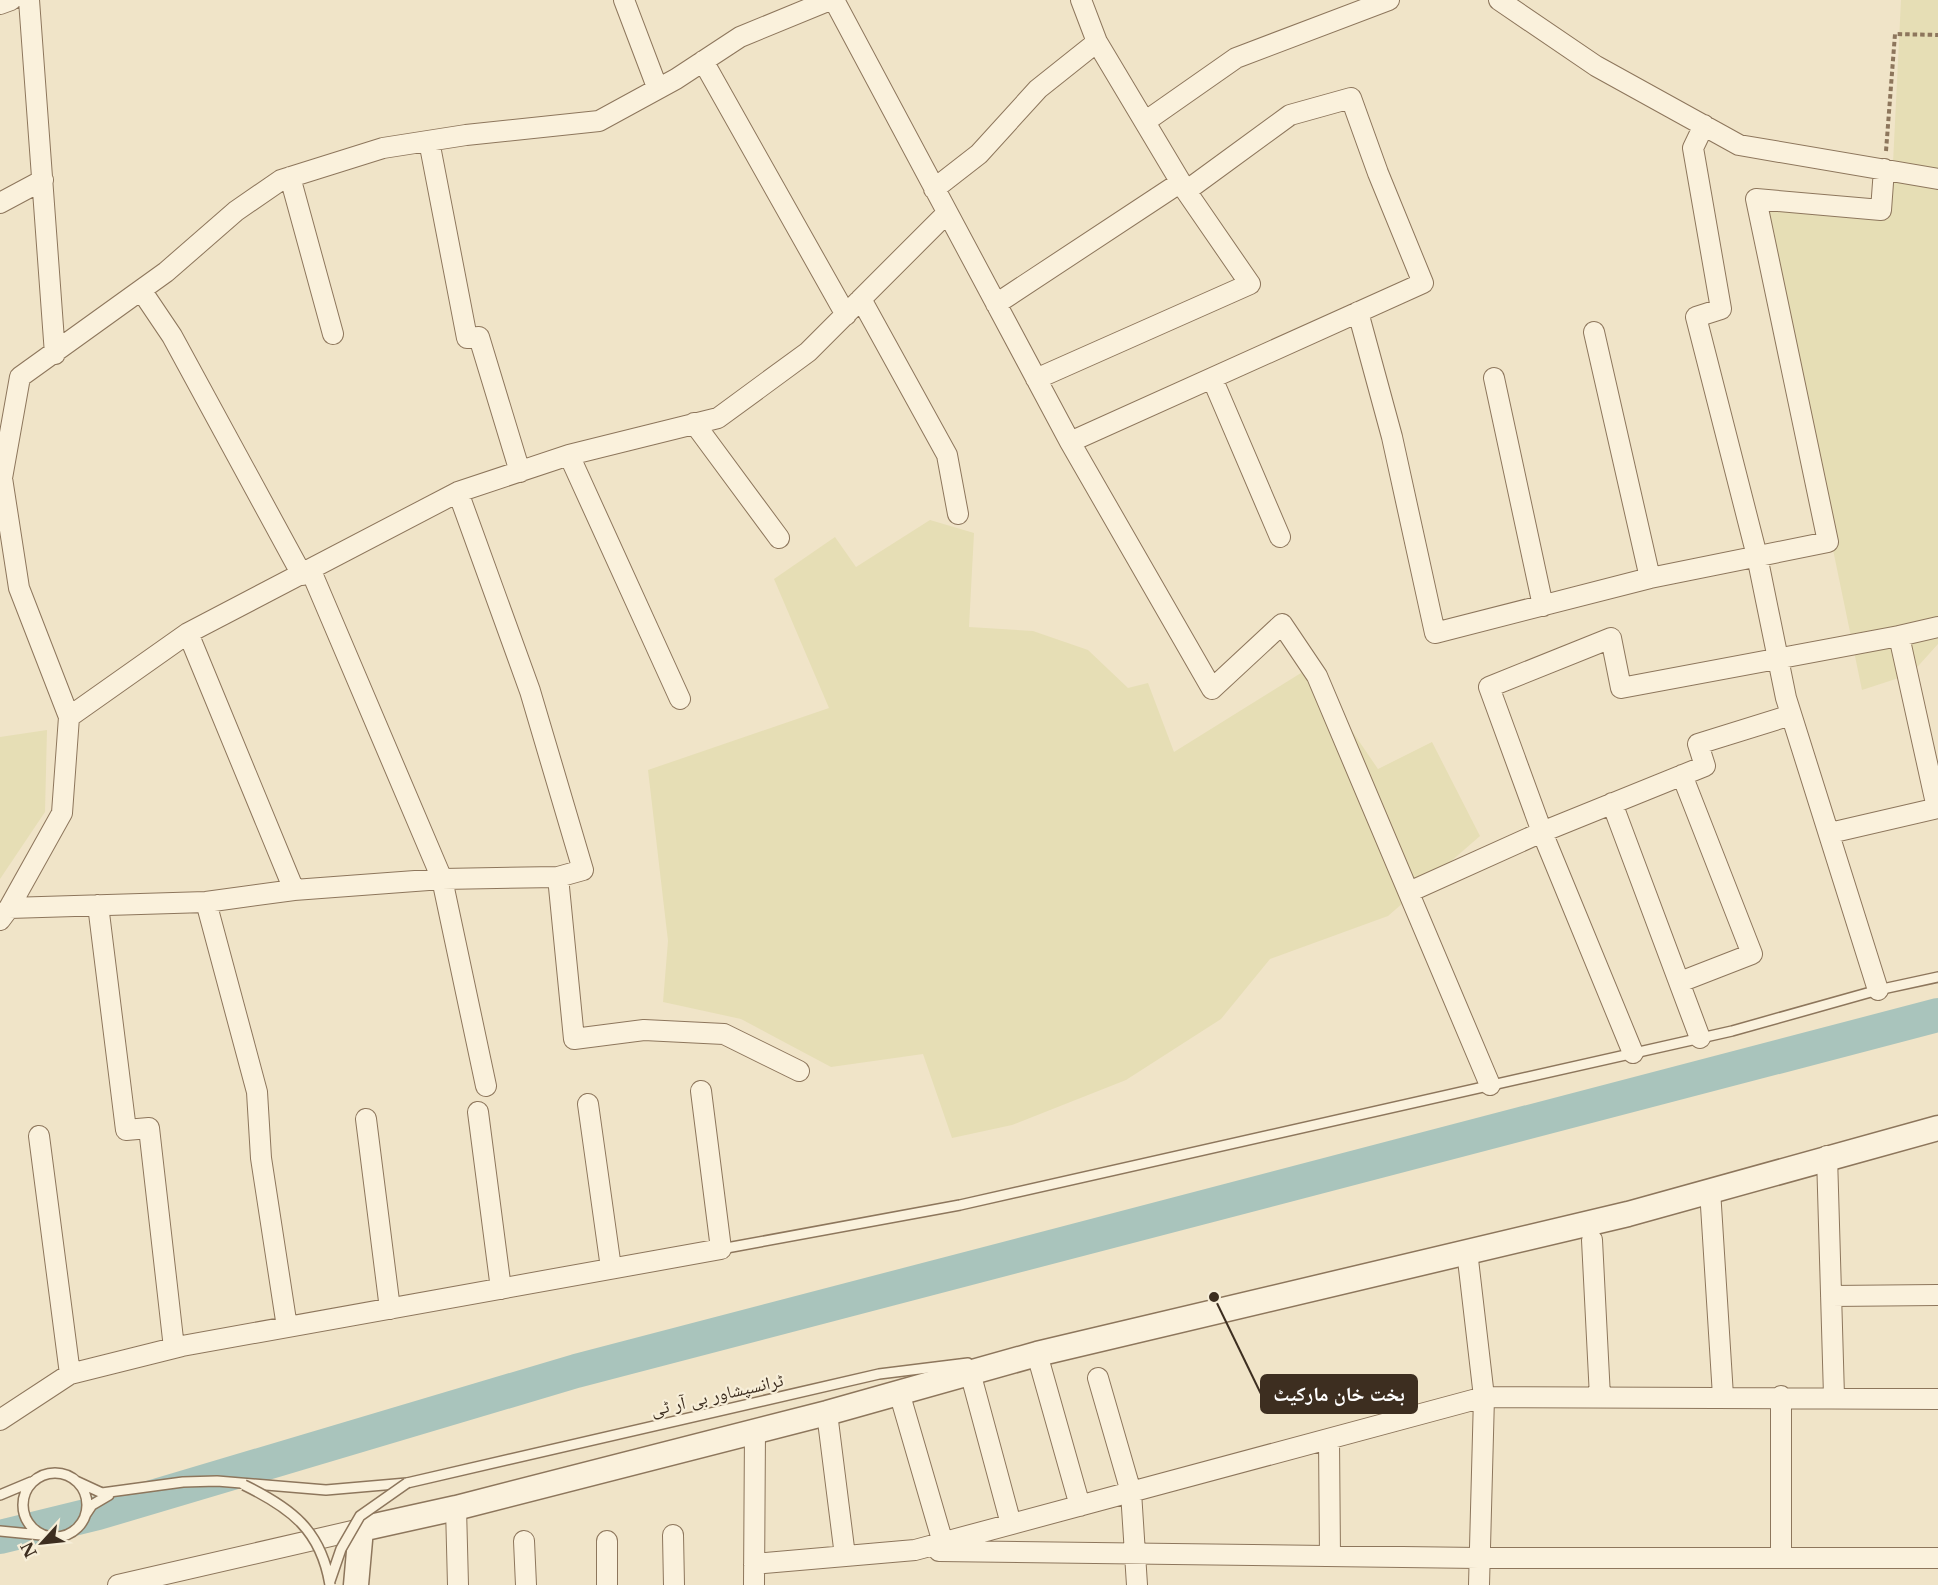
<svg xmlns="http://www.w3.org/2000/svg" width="1938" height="1585" font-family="'Libre Baskerville','Noto Naskh Arabic',serif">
<rect width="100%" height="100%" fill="#f0e4c8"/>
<!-- farmland -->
<path fill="#e6deb5" d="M1901 0H1938V644L1911 674 1862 690 1762 206 1870 204 1893 163Z
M930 520 974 533 969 627 1033 631 1088 650 1128 688 1148 683 1174 752 1309 668 1378 769 1432 742 1480 836 1388 916 1270 959 1221 1019 1126 1080 1012 1125 952 1138 923 1054 831 1067 741 1019 663 1002 668 941 648 770 829 708 774 579 835 537 856 567Z
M47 730 45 812 0 879V737Z"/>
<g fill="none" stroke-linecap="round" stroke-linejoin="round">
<!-- river -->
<path stroke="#a9c4bc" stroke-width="34" d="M0 1537 98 1513 576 1371 1938 1015"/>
<!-- service casing -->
<g stroke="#8d765c" stroke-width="12">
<path id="service" d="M721 1249 960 1205 1732 1031 1878 990 1938 977
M23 1505a32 32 0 1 1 64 0a32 32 0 1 1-64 0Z
M76 1481 102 1493 183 1482 217 1481 326 1490 407 1483 879 1374 968 1363
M0 1495 31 1482
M86 1514 92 1505 109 1495
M0 1531 41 1535"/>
</g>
<!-- minor casing -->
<g stroke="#8d765c" stroke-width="22">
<path id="minor" d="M29 0 55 354
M624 0 657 87
M834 0 1070 442 1212 689 1282 624 1317 676 1490 1085
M1499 0 1596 66 1739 145 1938 179
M0 4 11 0
M703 61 846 315
M1146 121 1236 58 1389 0
M1704 125 1693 148 1721 309 1696 317 1757 556 1786 698 1878 990
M429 141 467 338 479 337 520 472
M290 177 333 334
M934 189 979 154 1038 89 1097 42
M0 203 43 180
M141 290 172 336 302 575
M861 299 947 455 958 514
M996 304 1181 182
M1358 312 1392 437 1435 633 1650 578 1828 542 1756 199 1881 210 1884 169
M1594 332 1650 578
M1212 378 1280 537
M1494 378 1543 606
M1036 379 1250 284 1186 191
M694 423 779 538
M1070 442 1423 283 1378 173 1351 98 1290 115 1186 191 1097 42 1081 0
M569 455 680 699
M311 571 442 879 486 1086
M188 633 294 890
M1899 636 1938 627
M69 717 188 633 458 492 569 455 718 418 808 352 947 213
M1612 803 1700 1038
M1830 833 1938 808
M558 877 574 1039 644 1030 724 1034 799 1071
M1409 892 1542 832 1705 766 1698 744 1791 715
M206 902 257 1092 261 1158 287 1327
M98 905 126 1130 149 1128 174 1348
M9 908 206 902 294 890 442 879 558 877 583 870 530 691 458 492
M0 920 9 908 62 813 69 717 19 588 2 478 20 377 166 272 236 211 281 180 383 148 466 135 599 121 676 79 740 37 830 0
M1680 982 1752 954 1682 775
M1633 1053 1542 832 1489 687 1611 638 1621 688 1899 636 1937 808
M588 1104 611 1268
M478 1112 501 1289
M366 1119 390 1309
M39 1136 70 1374
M1827 1156 1834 1396
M1710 1190 1723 1396
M1592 1240 1600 1397
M1467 1251 1484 1397 1479 1585
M1831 1296 1938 1295
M1037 1354 1080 1506
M970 1372 1011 1524
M1098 1378 1131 1492 1137 1585
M899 1392 943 1543
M1781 1396V1558
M827 1413 845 1556
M0 1420 70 1374 182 1346 721 1249 701 1091
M1329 1439 1330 1556
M456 1508 458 1585
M673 1535 674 1585
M524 1541 526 1585
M607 1541V1585
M939 1551 1478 1558H1938
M754 1564 915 1550 1484 1397 1938 1399
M118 1585 361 1529
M754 1585 755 1431"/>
</g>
<!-- tertiary casing -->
<g stroke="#8d765c" stroke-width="27">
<path id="tertiary" d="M356 1585 361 1529 456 1508 827 1413 1037 1354 1628 1214 1938 1128"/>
</g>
<!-- path -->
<path stroke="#8d765c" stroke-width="4" stroke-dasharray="4.5 3" stroke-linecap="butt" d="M1886 151 1895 34 1938 35"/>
<!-- service -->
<use href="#service" stroke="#faf1dc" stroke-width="9"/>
<!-- minor -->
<use href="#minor" stroke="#faf1dc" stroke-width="20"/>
<!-- tertiary -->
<use href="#tertiary" stroke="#faf1dc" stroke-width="24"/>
<!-- service-bridge casing -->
<g stroke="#8d765c" stroke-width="12" stroke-linecap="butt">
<path id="service-bridge" d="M244 1485C291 1508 321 1530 330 1585
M330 1581 341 1549 360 1516 407 1483"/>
</g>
<!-- service-bridge -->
<use href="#service-bridge" stroke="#faf1dc" stroke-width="9"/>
</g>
<g text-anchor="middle" stroke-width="4.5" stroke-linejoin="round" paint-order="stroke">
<!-- street labels -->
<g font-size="18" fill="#3d2e20" stroke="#f7eed8">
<text transform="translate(717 1395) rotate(-13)" y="6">ٹرانسپشاور بی آر ٹی</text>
</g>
</g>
<!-- callouts -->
<path fill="none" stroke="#3d2e20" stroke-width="2" d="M1214 1297L1261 1394"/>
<circle fill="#3d2e20" stroke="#f7eed8" stroke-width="2" cx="1214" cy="1297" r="6"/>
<rect fill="#3d2e20" stroke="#3d2e20" stroke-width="2" x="1261" y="1375" width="156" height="38" rx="6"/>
<g font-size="20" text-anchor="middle" font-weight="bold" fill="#fff">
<text x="1339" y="1401">بخت خان مارکیٹ</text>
</g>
<!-- north arrow -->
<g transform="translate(42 1543) rotate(243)" stroke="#f7eed8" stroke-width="4.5" paint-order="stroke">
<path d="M0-4.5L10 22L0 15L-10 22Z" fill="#3d2e20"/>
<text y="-9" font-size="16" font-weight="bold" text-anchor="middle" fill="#3d2e20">N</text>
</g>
</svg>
